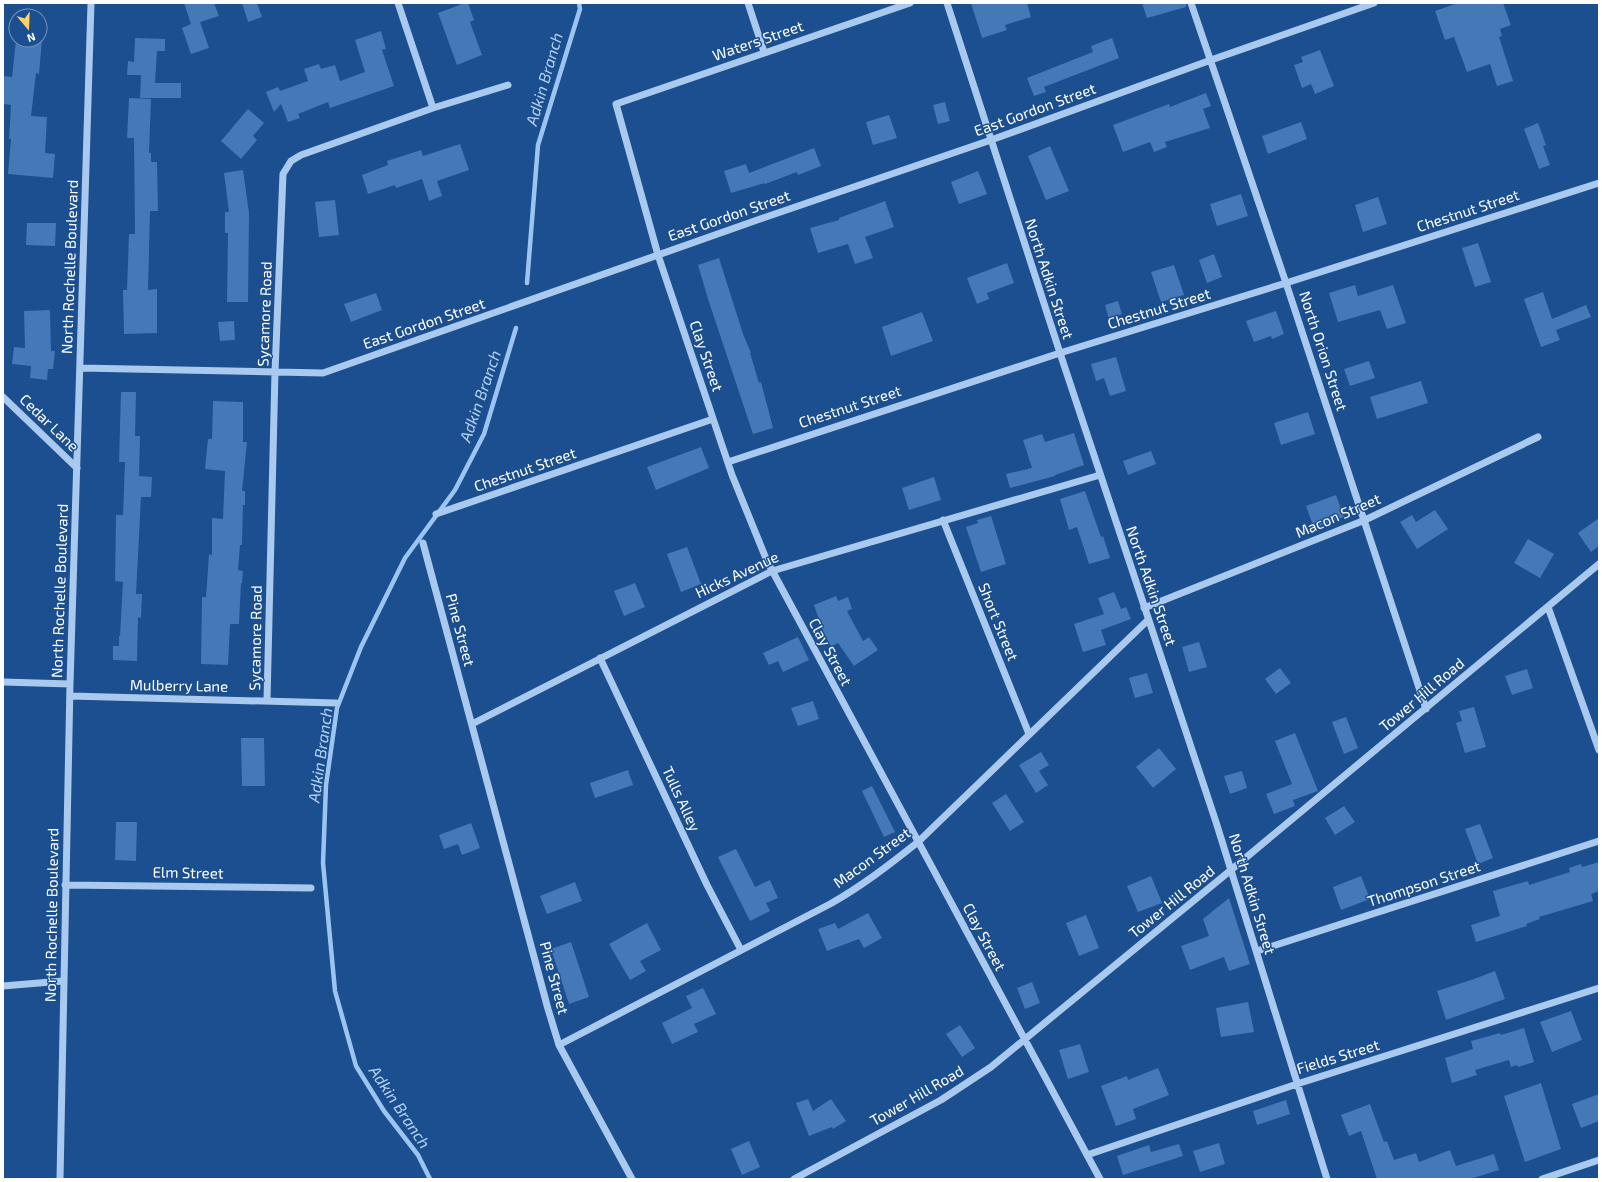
<svg xmlns="http://www.w3.org/2000/svg" width="1602" height="1182" font-family="'Exo 2',sans-serif">
<rect width="100%" height="100%" fill="#1b4f8f"/>
<g fill="none" stroke-linecap="round" stroke-linejoin="round">
<!-- stream -->
<path stroke="#9cc4f0" stroke-width="4.5" d="M527 283 538 145 580 9 579 3
M430 1179 418 1155 384 1111 356 1066 335 991 323 863 326 785 337 708 361 647 405 558 455 490 484 434 516 328"/>
</g>
<!-- building -->
<path fill="#4478b7" d="M184 3H214L219 16 200 22 209 48 191 54 182 28 191 24Z
M242 3H257L262 17 248 22Z
M465 3H468L474 20 470 22 482 55 457 65 438 13Z
M971 3H1027L1031 17 1005 25 1007 30 982 38Z
M1142 3H1186V7L1147 18Z
M1458 3H1503L1511 25 1500 29 1502 36 1499 37 1513 81 1497 86 1490 64 1467 72 1454 37 1445 40 1435 11Z
M381 31 386 49 382 50 394 86 330 108 328 102 298 114 300 118 288 122 281 104 274 112 266 92 278 87 280 91 308 81 304 69 319 64 321 69 335 65 340 81 365 72 355 40Z
M135 38 165 39V51H157L155 83H181V98H140L141 75H127L128 61 134 62Z
M1112 38 1119 58 1044 87 1046 92 1034 96 1027 78 1093 52 1091 46Z
M16 40H42L39 74 36 73 31 116 47 117 45 153 55 154 53 178 8 174 11 139H9L11 105 3 104V76L12 77Z
M1320 50 1334 86 1315 94 1311 84 1302 88 1294 65 1303 62 1301 57Z
M1206 93 1211 106 1203 109 1210 128 1165 142 1167 147 1154 152 1150 142 1123 152 1113 125 1169 104 1170 107Z
M129 98 151 99 149 153H151V162H157L158 211H150L148 290 157 289V333L124 334 123 290H127L129 234H135L134 138H127Z
M945 102 950 121 938 124 933 105Z
M248 109 264 123 253 136 257 140 241 159 221 141Z
M889 115 897 138 873 145 866 122Z
M1301 122 1307 139 1268 154 1262 136Z
M1538 123 1546 145 1543 146 1550 165 1539 169 1524 129Z
M460 144 469 170 437 181 442 196 429 201 422 179 396 188 395 185 368 194 362 175 388 165 387 161 421 150 423 156Z
M1050 146 1069 191 1046 200 1028 156Z
M814 148 821 166 798 175 797 172 765 184V183L731 193 724 171 746 164 749 173Z
M243 170 249 213 248 302H227L228 233H225V212H229L224 173Z
M978 171 987 194 959 204 951 182Z
M1241 194 1248 216 1217 226 1210 204Z
M1378 197 1387 224 1363 232 1355 205Z
M335 200 339 235 319 237 315 202Z
M885 201 894 227 865 237 873 258 855 264 848 244 818 253 810 228 839 220V218Z
M27 223H56L55 246 26 245Z
M1478 243 1491 282 1475 287 1462 248Z
M1214 254 1222 277 1207 283 1199 260Z
M719 258 743 334 751 353H750L759 383 761 382 773 428 753 434 709 302 698 265Z
M1007 263 1014 283 987 293 989 299 977 304 967 278Z
M1174 265 1184 295 1161 302 1151 272Z
M1355 285 1358 296 1393 285 1406 323 1387 329 1380 310 1338 322 1329 293Z
M1543 292 1552 319 1586 305 1591 317 1556 330 1560 340 1541 347 1524 299Z
M376 293 382 310 351 322 344 304Z
M1118 301 1122 314 1109 319 1105 305Z
M50 310 51 351H55L53 369H48L47 380 30 378 31 366 12 364 14 347 25 348 24 311Z
M1276 311 1284 334 1272 339 1271 336 1254 342 1246 321Z
M922 312 933 341 891 356 882 327Z
M234 321 235 340 220 341 218 322Z
M1116 357 1126 391 1110 396 1104 378 1096 381 1091 364Z
M1369 361 1375 378 1350 386 1344 369Z
M1421 381 1428 403 1377 419 1370 397Z
M121 392H136L135 436H140L139 476 152 477 151 497H141L136 594H142L141 618 138 617 137 661 113 660V646H119V636H120L123 582 115 581 116 515H123L125 462H119Z
M213 401 243 402V442H247L242 491H245V505H243L242 545H240L238 570 243 571 242 583H241L239 624H230L228 665 201 664 202 597H206L209 554 212 555V518L223 519 225 471 205 469 208 439H212Z
M1308 412 1315 434 1281 445 1274 423Z
M1074 433 1084 465 1055 475V476L1010 488 1006 474 1032 468 1023 440 1042 434 1045 442Z
M701 447 709 468 656 490 647 467Z
M1151 451 1156 464 1128 475 1123 461Z
M934 477 941 500 909 510 902 488Z
M1085 491 1101 537 1103 536 1110 558 1089 564 1077 527 1069 530 1060 499Z
M1336 495 1344 517 1314 528 1306 506Z
M1435 510 1448 529 1417 549 1400 522 1412 515 1416 522Z
M991 516 1006 564 981 572 966 527 978 523 977 520Z
M1599 518V546L1591 552 1578 533Z
M1528 539 1554 554 1540 578 1514 563Z
M687 547 701 584 681 592 667 554Z
M635 583 645 607 624 616 614 591Z
M1114 592 1121 609 1126 607 1131 619 1101 630 1106 645 1083 652 1074 624 1104 614 1098 598Z
M836 596 838 601 848 597 852 609 847 611 863 641 869 637 878 650 854 666 838 643 831 647 823 631 814 605Z
M798 637 809 660 783 672 778 661 769 665 763 653Z
M1199 642 1207 667 1189 672 1182 647Z
M1280 668 1291 683 1276 694 1265 679Z
M1527 669 1533 688 1512 695 1505 676Z
M1147 673 1153 693 1135 698 1129 678Z
M813 701 819 719 798 726 791 708Z
M1474 707 1486 747 1465 753 1456 723 1462 721 1459 711Z
M1346 717 1358 748 1344 754 1332 722Z
M1295 733 1318 791 1293 800 1295 806 1274 814 1266 794 1292 784 1275 741Z
M241 738H264L265 786H242Z
M1159 748 1176 769 1153 788 1136 767Z
M1041 752 1049 765 1039 771 1048 785 1036 793 1019 765Z
M628 770 633 785 595 798 590 783Z
M1242 771 1247 788 1230 794 1224 776Z
M872 786 895 832 884 837 862 791Z
M1006 794 1024 822 1010 831 992 803Z
M1344 806 1355 822 1335 835 1325 818Z
M116 822H137L136 861 115 860Z
M471 823 480 848 462 855 458 844 444 849 439 835Z
M1480 824 1493 858 1478 864 1465 829Z
M736 849 755 887 770 880 778 898 766 903 770 911 750 921 718 857Z
M1599 862V891L1591 894 1593 901 1539 917 1540 919 1526 924 1527 926 1476 942 1471 925 1500 916 1493 891 1528 881 1529 885 1570 872 1569 868 1581 864 1582 867Z
M1151 876 1162 903 1138 912 1127 886Z
M1361 876 1370 899 1341 910 1333 887Z
M575 882 582 901 547 914 540 896Z
M1229 898 1250 964 1229 971 1224 957 1190 970 1181 946 1209 936 1203 919Z
M868 913 882 938 864 948 859 939 827 951 818 929 835 923 838 929Z
M1086 915 1099 948 1079 956 1066 923Z
M647 923 661 950 640 961 646 971 630 980 609 944Z
M571 942 589 997 569 1004 551 949Z
M1495 971 1505 999 1446 1020 1437 991 1474 979Z
M1032 982 1040 1003 1025 1009 1017 988Z
M703 988 716 1014 694 1024 698 1032 672 1044 662 1023 692 1008 686 996Z
M1248 1002 1254 1032 1221 1037 1216 1008Z
M1571 1011 1582 1040 1552 1052 1540 1022Z
M960 1025 975 1048 962 1057 946 1034Z
M1524 1028 1534 1062 1518 1067 1517 1065 1511 1067 1509 1060 1475 1070 1477 1075 1452 1083 1445 1058 1473 1049 1471 1041 1500 1033 1501 1035Z
M1080 1044 1089 1072 1068 1079 1059 1050Z
M1158 1068 1169 1095 1133 1109 1136 1119 1116 1126 1101 1086 1127 1076 1128 1080Z
M1541 1083 1561 1149 1525 1162 1504 1096Z
M1599 1094V1121L1581 1128 1572 1104Z
M808 1099 813 1111 831 1099 846 1121 833 1129 832 1127 809 1136 796 1103Z
M1286 1100 1290 1114 1257 1125 1253 1111Z
M1370 1104 1384 1142 1387 1141 1394 1160 1416 1153 1419 1162 1450 1150 1456 1166 1494 1154 1499 1170 1470 1179H1377L1361 1131 1349 1136 1341 1115Z
M749 1141 760 1167 742 1175 731 1149Z
M1219 1143 1225 1164 1200 1172 1193 1151Z
M1179 1144 1183 1156 1123 1175 1117 1156 1149 1145 1151 1152Z"/>
<g fill="none" stroke-linecap="round" stroke-linejoin="round">
<!-- minor -->
<path stroke="#a9c9ee" stroke-width="7" d="M398 3 433 108
M748 3 764 52
M910 3 616 104 658 255 732 475 767 561 1100 1179
M947 3 1060 353 1216 822 1327 1179
M1191 3 1286 283 1426 709
M80 368 323 373 763 218 991 140 1211 60 1374 3
M3 397 77 468
M728 462 1060 353 1286 283 1599 183
M436 514 713 419
M943 520 1029 734
M423 543 548 1009 559 1045 632 1179
M1548 607 1599 750
M1144 608 1365 520 1538 437
M600 658 707 885 741 950
M3 682 70 684
M70 696 336 703
M267 701 275 372 283 174 291 161 301 155 433 108 508 85
M472 724 772 571 1100 475
M65 885 311 888
M1257 951 1599 841
M3 986 63 981
M559 1045 830 904C862 886 889 865 918 842L1148 620
M1087 1155 1297 1084 1599 988
M60 1179 70 684 91 3
M794 1179 941 1100 991 1067 1231 870 1599 564
M1542 1179 1599 1160"/>
</g>
<g text-anchor="middle" stroke-width="3" stroke-linejoin="round" paint-order="stroke">
<!-- street labels -->
<g font-size="15" fill="#fff" stroke="#1b4f8f">
<text transform="translate(758 41) rotate(-19)" y="5">Waters Street</text>
<text transform="translate(1035 110) rotate(-20)" y="5">East Gordon Street</text>
<text transform="translate(1468 211) rotate(-18)" y="5">Chestnut Street</text>
<text transform="translate(729 216) rotate(-19)" y="5">East Gordon Street</text>
<text transform="translate(70 267) rotate(-88)" y="5">North Rochelle Boulevard</text>
<text transform="translate(1049 279) rotate(72)" y="5">North Adkin Street</text>
<text transform="translate(1159 309) rotate(-17)" y="5">Chestnut Street</text>
<text transform="translate(265 314) rotate(-88)" y="5">Sycamore Road</text>
<text transform="translate(424 324) rotate(-19)" y="5">East Gordon Street</text>
<text transform="translate(1323 351) rotate(72)" y="5">North Orion Street</text>
<text transform="translate(706 356) rotate(71)" y="5">Clay Street</text>
<text transform="translate(850 407) rotate(-18)" y="5">Chestnut Street</text>
<text transform="translate(49 423) rotate(44)" y="5">Cedar Lane</text>
<text transform="translate(525 470) rotate(-19)" y="5">Chestnut Street</text>
<text transform="translate(1338 516) rotate(-23)" y="5">Macon Street</text>
<text transform="translate(737 575) rotate(-25)" y="5">Hicks Avenue</text>
<text transform="translate(1151 586) rotate(71)" y="5">North Adkin Street</text>
<text transform="translate(60 591) rotate(-88)" y="5">North Rochelle Boulevard</text>
<text transform="translate(998 622) rotate(68)" y="5">Short Street</text>
<text transform="translate(460 630) rotate(75)" y="5">Pine Street</text>
<text transform="translate(256 638) rotate(-89)" y="5">Sycamore Road</text>
<text transform="translate(830 652) rotate(62)" y="5">Clay Street</text>
<text transform="translate(179 686) rotate(1)" y="5">Mulberry Lane</text>
<text transform="translate(1422 695) rotate(-40)" y="5">Tower Hill Road</text>
<text transform="translate(681 799) rotate(65)" y="5">Tulls Alley</text>
<text transform="translate(872 858) rotate(-36)" y="5">Macon Street</text>
<text transform="translate(188 873) rotate(1)" y="5">Elm Street</text>
<text transform="translate(1424 884) rotate(-18)" y="5">Thompson Street</text>
<text transform="translate(1252 894) rotate(73)" y="5">North Adkin Street</text>
<text transform="translate(1172 902) rotate(-39)" y="5">Tower Hill Road</text>
<text transform="translate(52 915) rotate(-89)" y="5">North Rochelle Boulevard</text>
<text transform="translate(984 937) rotate(62)" y="5">Clay Street</text>
<text transform="translate(554 978) rotate(75)" y="5">Pine Street</text>
<text transform="translate(1338 1057) rotate(-17)" y="5">Fields Street</text>
<text transform="translate(917 1096) rotate(-30)" y="5">Tower Hill Road</text>
</g>
<!-- water labels -->
<g font-size="16" font-style="italic" fill="#b5d3f5" stroke="#1b4f8f">
<text transform="translate(544 79) rotate(-74)" y="6">Adkin Branch</text>
<text transform="translate(480 396) rotate(-71)" y="6">Adkin Branch</text>
<text transform="translate(320 755) rotate(-82)" y="6">Adkin Branch</text>
<text transform="translate(400 1107) rotate(56)" y="6">Adkin Branch</text>
</g>
</g>
<!-- border -->
<rect width="1602" height="1182" fill="none" stroke="#ffffff" stroke-width="8"/>
<!-- north arrow -->
<g transform="translate(28 28) rotate(161)"><circle r="19" fill="#1b4f8f" stroke="#7695bc"/>
<path d="M0-3L7 15L0 10L-7 15Z" fill="#ffd166"/>
<text y="-6" font-size="11" font-weight="bold" text-anchor="middle" fill="#ffffff">N</text>
</g>
</svg>
